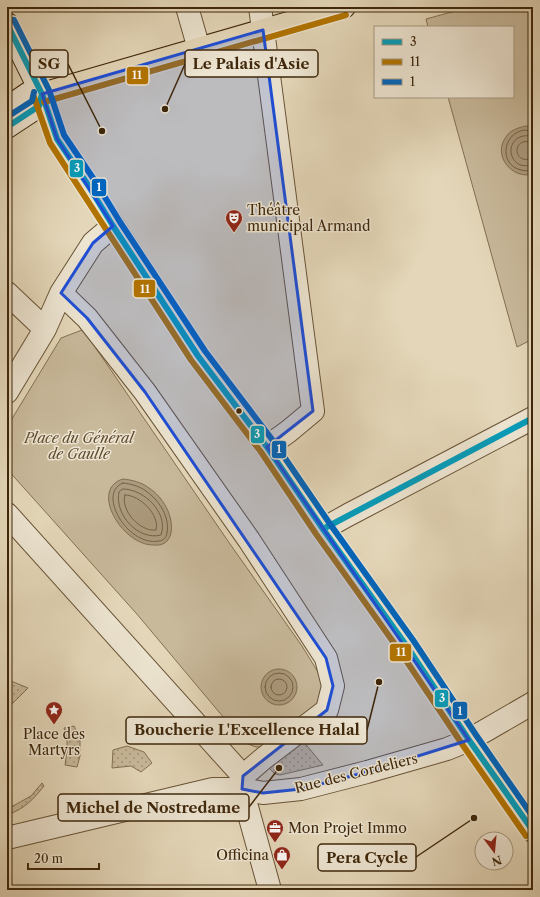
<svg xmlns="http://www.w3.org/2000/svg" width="540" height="897" font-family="'Libre Caslon Text',serif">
<defs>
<pattern id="grass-dots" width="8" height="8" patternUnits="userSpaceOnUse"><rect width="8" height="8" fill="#c8b99b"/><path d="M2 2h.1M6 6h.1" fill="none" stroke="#a4967d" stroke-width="1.8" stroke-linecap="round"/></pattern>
</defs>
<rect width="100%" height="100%" fill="#e4d7b9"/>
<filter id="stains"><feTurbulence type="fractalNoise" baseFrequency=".005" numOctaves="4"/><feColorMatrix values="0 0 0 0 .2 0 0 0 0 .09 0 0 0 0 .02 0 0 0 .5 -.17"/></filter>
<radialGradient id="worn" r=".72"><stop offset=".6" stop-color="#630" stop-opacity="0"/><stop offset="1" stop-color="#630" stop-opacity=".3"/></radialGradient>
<!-- grass -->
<path fill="url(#grass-dots)" stroke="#837053" d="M11 681 28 688 10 706H7V691L10 689Z
M74 726 80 738V756L77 767 65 765C67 751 69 741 64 728Z
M303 741 323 765 280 775 275 774 269 768Z
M127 746 144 752 152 763 141 772 131 766 112 768 113 750Z
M42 783 44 786C33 800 24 809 7 815V807L13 806 31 796Z"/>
<!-- park -->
<path fill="#c8b99b" stroke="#837053" d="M470 7H529L533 19V339L517 347 448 97H513V27H428L426 19Z
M82 330 93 344 230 544 302 646 321 677 325 695 319 709 261 747H256L245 743 136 613 7 469V427L61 338Z"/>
<!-- water -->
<path fill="#ac9b7e" stroke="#806d50" d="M525 126 533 127V174C512 180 492 155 506 137 510 130 518 128 525 126Z
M123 479C132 480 141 482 149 488 163 497 174 516 171 533 169 542 163 546 153 545 122 545 89 489 123 479Z
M261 687a18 18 0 1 1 36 0a18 18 0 1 1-36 0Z"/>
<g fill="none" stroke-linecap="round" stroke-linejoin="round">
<!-- shore -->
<path stroke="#756144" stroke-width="1" d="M533 131C530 131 527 130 524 130 502 134 499 165 521 170 525 171 529 171 533 170
M533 136C528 136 525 135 520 137 508 142 508 159 520 165 524 166 529 166 533 165
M533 142C530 142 526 141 523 142 515 145 515 156 523 159 526 160 530 159 533 159
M123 483C131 484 139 486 146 491 159 500 170 517 167 533 166 538 164 540 159 541 128 547 96 493 123 483Z
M123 489C144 489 169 513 161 535 138 541 114 514 119 492Z
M125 495C140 495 160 515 156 530 140 532 120 510 125 495Z
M265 687a14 14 0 1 1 28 0a14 14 0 1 1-28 0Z
M271 687a8 8 0 1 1 16 0a8 8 0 1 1-16 0Z"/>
<!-- street casing -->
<g stroke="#685336" stroke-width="24">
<path id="street" d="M187 7 199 49
M260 7 313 411 289 431 267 447
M7 293 45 329
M61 293 87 318 145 392 249 540 326 658 333 686 327 710 264 758 243 776
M7 392 45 329 61 293 93 243 113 226
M7 514 243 776 242 789 270 890
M323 529 348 515 533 418
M7 838 213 789H242L263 793 301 789 367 772 447 749 469 740 533 703"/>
</g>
<!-- secondary casing -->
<g stroke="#3e270b" stroke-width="24">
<path id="secondary" d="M7 24 42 94
M7 108 29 93 42 94
M7 127 39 106 42 94"/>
</g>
<!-- primary casing -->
<g stroke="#3e270b" stroke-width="24">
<path id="primary" d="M344 7 42 94 57 139 198 356 267 447 323 529 406 645 469 740 533 831"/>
</g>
<!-- street -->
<use href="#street" stroke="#ede5d2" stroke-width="22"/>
<!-- secondary -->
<use href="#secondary" stroke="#ede5d2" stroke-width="22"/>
<!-- primary -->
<use href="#primary" stroke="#e4d7b9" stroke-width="22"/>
<!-- bus-1 casing -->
<g stroke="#ede5d2" stroke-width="9">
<path id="bus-1" d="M7 24 42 94 57 139 88 185 113 226 198 356 267 447 323 529 406 645 469 740 533 831
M7 127 39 106 42 94
M323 529 533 418"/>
</g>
<!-- bus-2 casing -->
<g stroke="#ede5d2" stroke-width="9">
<path id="bus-2" d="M34 97 50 143 191 360 261 452 316 534 399 650 462 744 526 836
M44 102 346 15"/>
</g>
<!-- bus-3 casing -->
<g stroke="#ede5d2" stroke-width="9">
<path id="bus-3" d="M14 20 49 90 64 135 95 181 120 222 205 351 274 442 330 524 413 640 476 735 533 817
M7 117 32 101 34 92"/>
</g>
<!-- bus-1 -->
<use href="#bus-1" stroke="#069cba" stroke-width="6"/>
<!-- bus-2 -->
<use href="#bus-2" stroke="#b27400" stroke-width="6"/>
<!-- bus-3 -->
<use href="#bus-3" stroke="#0065bd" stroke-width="6"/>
</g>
<!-- marked area -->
<path fill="#1d4ed8" fill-opacity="0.2" stroke="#1d4ed8" stroke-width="3" stroke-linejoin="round" d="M263 30 313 411 267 447 469 740 367 772 301 789 263 793 242 789 243 776 327 710 333 686 326 658 145 392 87 318 61 293 93 243 113 226 57 139 42 94Z"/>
<!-- icons -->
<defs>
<g id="theatre-pin" transform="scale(0.9)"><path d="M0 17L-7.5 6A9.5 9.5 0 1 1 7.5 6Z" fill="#8f2418" stroke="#ede5d2"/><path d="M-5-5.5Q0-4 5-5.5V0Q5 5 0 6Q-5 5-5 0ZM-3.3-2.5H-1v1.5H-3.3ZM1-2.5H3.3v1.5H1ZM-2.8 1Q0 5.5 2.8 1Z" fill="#fff"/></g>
<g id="sight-pin" transform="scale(0.9)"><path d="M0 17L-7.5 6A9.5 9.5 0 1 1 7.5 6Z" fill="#8f2418" stroke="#ede5d2"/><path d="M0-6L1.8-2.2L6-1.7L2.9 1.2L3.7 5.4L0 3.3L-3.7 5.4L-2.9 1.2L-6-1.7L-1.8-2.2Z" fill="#fff"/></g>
<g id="office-pin" transform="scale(0.9)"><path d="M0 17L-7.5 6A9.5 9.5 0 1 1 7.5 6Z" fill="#8f2418" stroke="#ede5d2"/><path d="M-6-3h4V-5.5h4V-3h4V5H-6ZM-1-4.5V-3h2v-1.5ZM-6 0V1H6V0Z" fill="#fff"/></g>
<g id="shop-pin" transform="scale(0.9)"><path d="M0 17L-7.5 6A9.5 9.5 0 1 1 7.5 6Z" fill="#8f2418" stroke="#ede5d2"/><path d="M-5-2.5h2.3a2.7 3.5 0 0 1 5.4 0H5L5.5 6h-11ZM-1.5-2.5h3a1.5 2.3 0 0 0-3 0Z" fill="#fff"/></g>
</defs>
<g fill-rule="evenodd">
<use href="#theatre-pin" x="234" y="218"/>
<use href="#sight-pin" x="54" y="710"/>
<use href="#office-pin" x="275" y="828"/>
<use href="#shop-pin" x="282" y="855"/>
</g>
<!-- markers -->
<circle fill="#3e270b" stroke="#ede5d2" stroke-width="1.5" cx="239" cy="411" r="3.5"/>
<g text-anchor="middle" stroke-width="3" stroke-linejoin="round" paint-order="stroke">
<!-- poi labels -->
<g font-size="14" fill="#3e270b" stroke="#ede5d2" text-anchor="start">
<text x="247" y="215">Théâtre<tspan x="247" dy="16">municipal Armand</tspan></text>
<text x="54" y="739" text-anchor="middle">Place des<tspan x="54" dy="16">Martyrs</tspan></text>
<text x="288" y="833">Mon Projet Immo</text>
<text x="269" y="860" text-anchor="end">Officina</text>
</g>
<!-- park labels -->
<g font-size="14" font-style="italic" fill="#604c2f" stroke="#ede5d2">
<text x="79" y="443">Place du Général<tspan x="79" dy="16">de Gaulle</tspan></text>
</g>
<!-- street labels -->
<g font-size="14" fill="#3e270b" stroke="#ede5d2">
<text transform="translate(356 773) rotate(-14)" y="5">Rue des Cordeliers</text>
</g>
</g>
<!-- callouts -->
<path fill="none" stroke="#3e270b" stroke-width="1.5" d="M102 131L68 64M165 109L185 64M379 682L367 730M279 768L249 807M474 818L416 857"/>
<g fill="#3e270b" stroke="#ede5d2" stroke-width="1.5">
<circle cx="102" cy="131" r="4"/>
<circle cx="165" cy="109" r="4"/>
<circle cx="379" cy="682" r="4"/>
<circle cx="279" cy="768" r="4"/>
<circle cx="474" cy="818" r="4"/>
</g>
<g fill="#ede5d2" stroke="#3e270b" stroke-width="1.5">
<rect x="30" y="50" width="38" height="27" rx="4"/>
<rect x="185" y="50" width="133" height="27" rx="4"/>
<rect x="126" y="717" width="241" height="27" rx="4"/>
<rect x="58" y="794" width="191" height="27" rx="4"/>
<rect x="318" y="844" width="98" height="27" rx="4"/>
</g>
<g font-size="15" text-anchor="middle" font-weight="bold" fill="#3e270b">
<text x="49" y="69">SG</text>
<text x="251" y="69">Le Palais d'Asie</text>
<text x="247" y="735">Boucherie L'Excellence Halal</text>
<text x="153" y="813">Michel de Nostredame</text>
<text x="367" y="863">Pera Cycle</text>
</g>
<g stroke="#ede5d2" stroke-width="1.5">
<rect x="126" y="66" width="23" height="19" rx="4" fill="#b27400"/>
<rect x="69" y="159" width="15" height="19" rx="4" fill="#069cba"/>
<rect x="91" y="178" width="16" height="19" rx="4" fill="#0065bd"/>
<rect x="133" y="279" width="23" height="19" rx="4" fill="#b27400"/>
<rect x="250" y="425" width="15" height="19" rx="4" fill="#069cba"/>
<rect x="271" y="440" width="16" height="19" rx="4" fill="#0065bd"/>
<rect x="389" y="643" width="23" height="19" rx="4" fill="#b27400"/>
<rect x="434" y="689" width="15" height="19" rx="4" fill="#069cba"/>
<rect x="452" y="701" width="16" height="19" rx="4" fill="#0065bd"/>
</g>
<g font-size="11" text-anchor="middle" font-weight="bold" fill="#fff">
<text x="137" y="79">11</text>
<text x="77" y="172">3</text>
<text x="99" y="191">1</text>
<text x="145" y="293">11</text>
<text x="257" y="438">3</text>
<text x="279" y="453">1</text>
<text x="401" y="656">11</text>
<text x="442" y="702">3</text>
<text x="460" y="715">1</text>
</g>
<!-- margin -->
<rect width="540" height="897" fill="none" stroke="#e4d7b9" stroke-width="24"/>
<rect x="8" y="8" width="524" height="881" fill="none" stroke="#3e270b" stroke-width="2"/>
<rect x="12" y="12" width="516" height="873" fill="none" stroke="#3e270b"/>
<!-- legend -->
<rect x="374" y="26" width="140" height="72" fill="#ede5d2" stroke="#a79982"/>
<rect x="382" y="39" width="20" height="6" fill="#069cba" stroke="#a79982"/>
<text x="410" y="46" font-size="12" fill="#3e270b">3</text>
<rect x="382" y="59" width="20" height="6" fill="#b27400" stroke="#a79982"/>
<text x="410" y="66" font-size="12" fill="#3e270b">11</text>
<rect x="382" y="79" width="20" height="6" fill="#0065bd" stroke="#a79982"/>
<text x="410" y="86" font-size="12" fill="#3e270b">1</text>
<!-- north arrow -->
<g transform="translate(494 851) rotate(164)"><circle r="19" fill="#ede5d2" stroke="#a79982"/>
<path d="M0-3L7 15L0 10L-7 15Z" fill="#8f2418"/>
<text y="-6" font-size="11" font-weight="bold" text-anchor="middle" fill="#3e270b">N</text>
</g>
<!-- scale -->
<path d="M28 863v6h71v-6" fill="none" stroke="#3e270b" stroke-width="2"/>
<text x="34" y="863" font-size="12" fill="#3e270b" stroke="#ede5d2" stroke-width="3" paint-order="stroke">20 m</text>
<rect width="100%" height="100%" filter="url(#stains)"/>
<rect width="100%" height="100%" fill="url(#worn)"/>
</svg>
